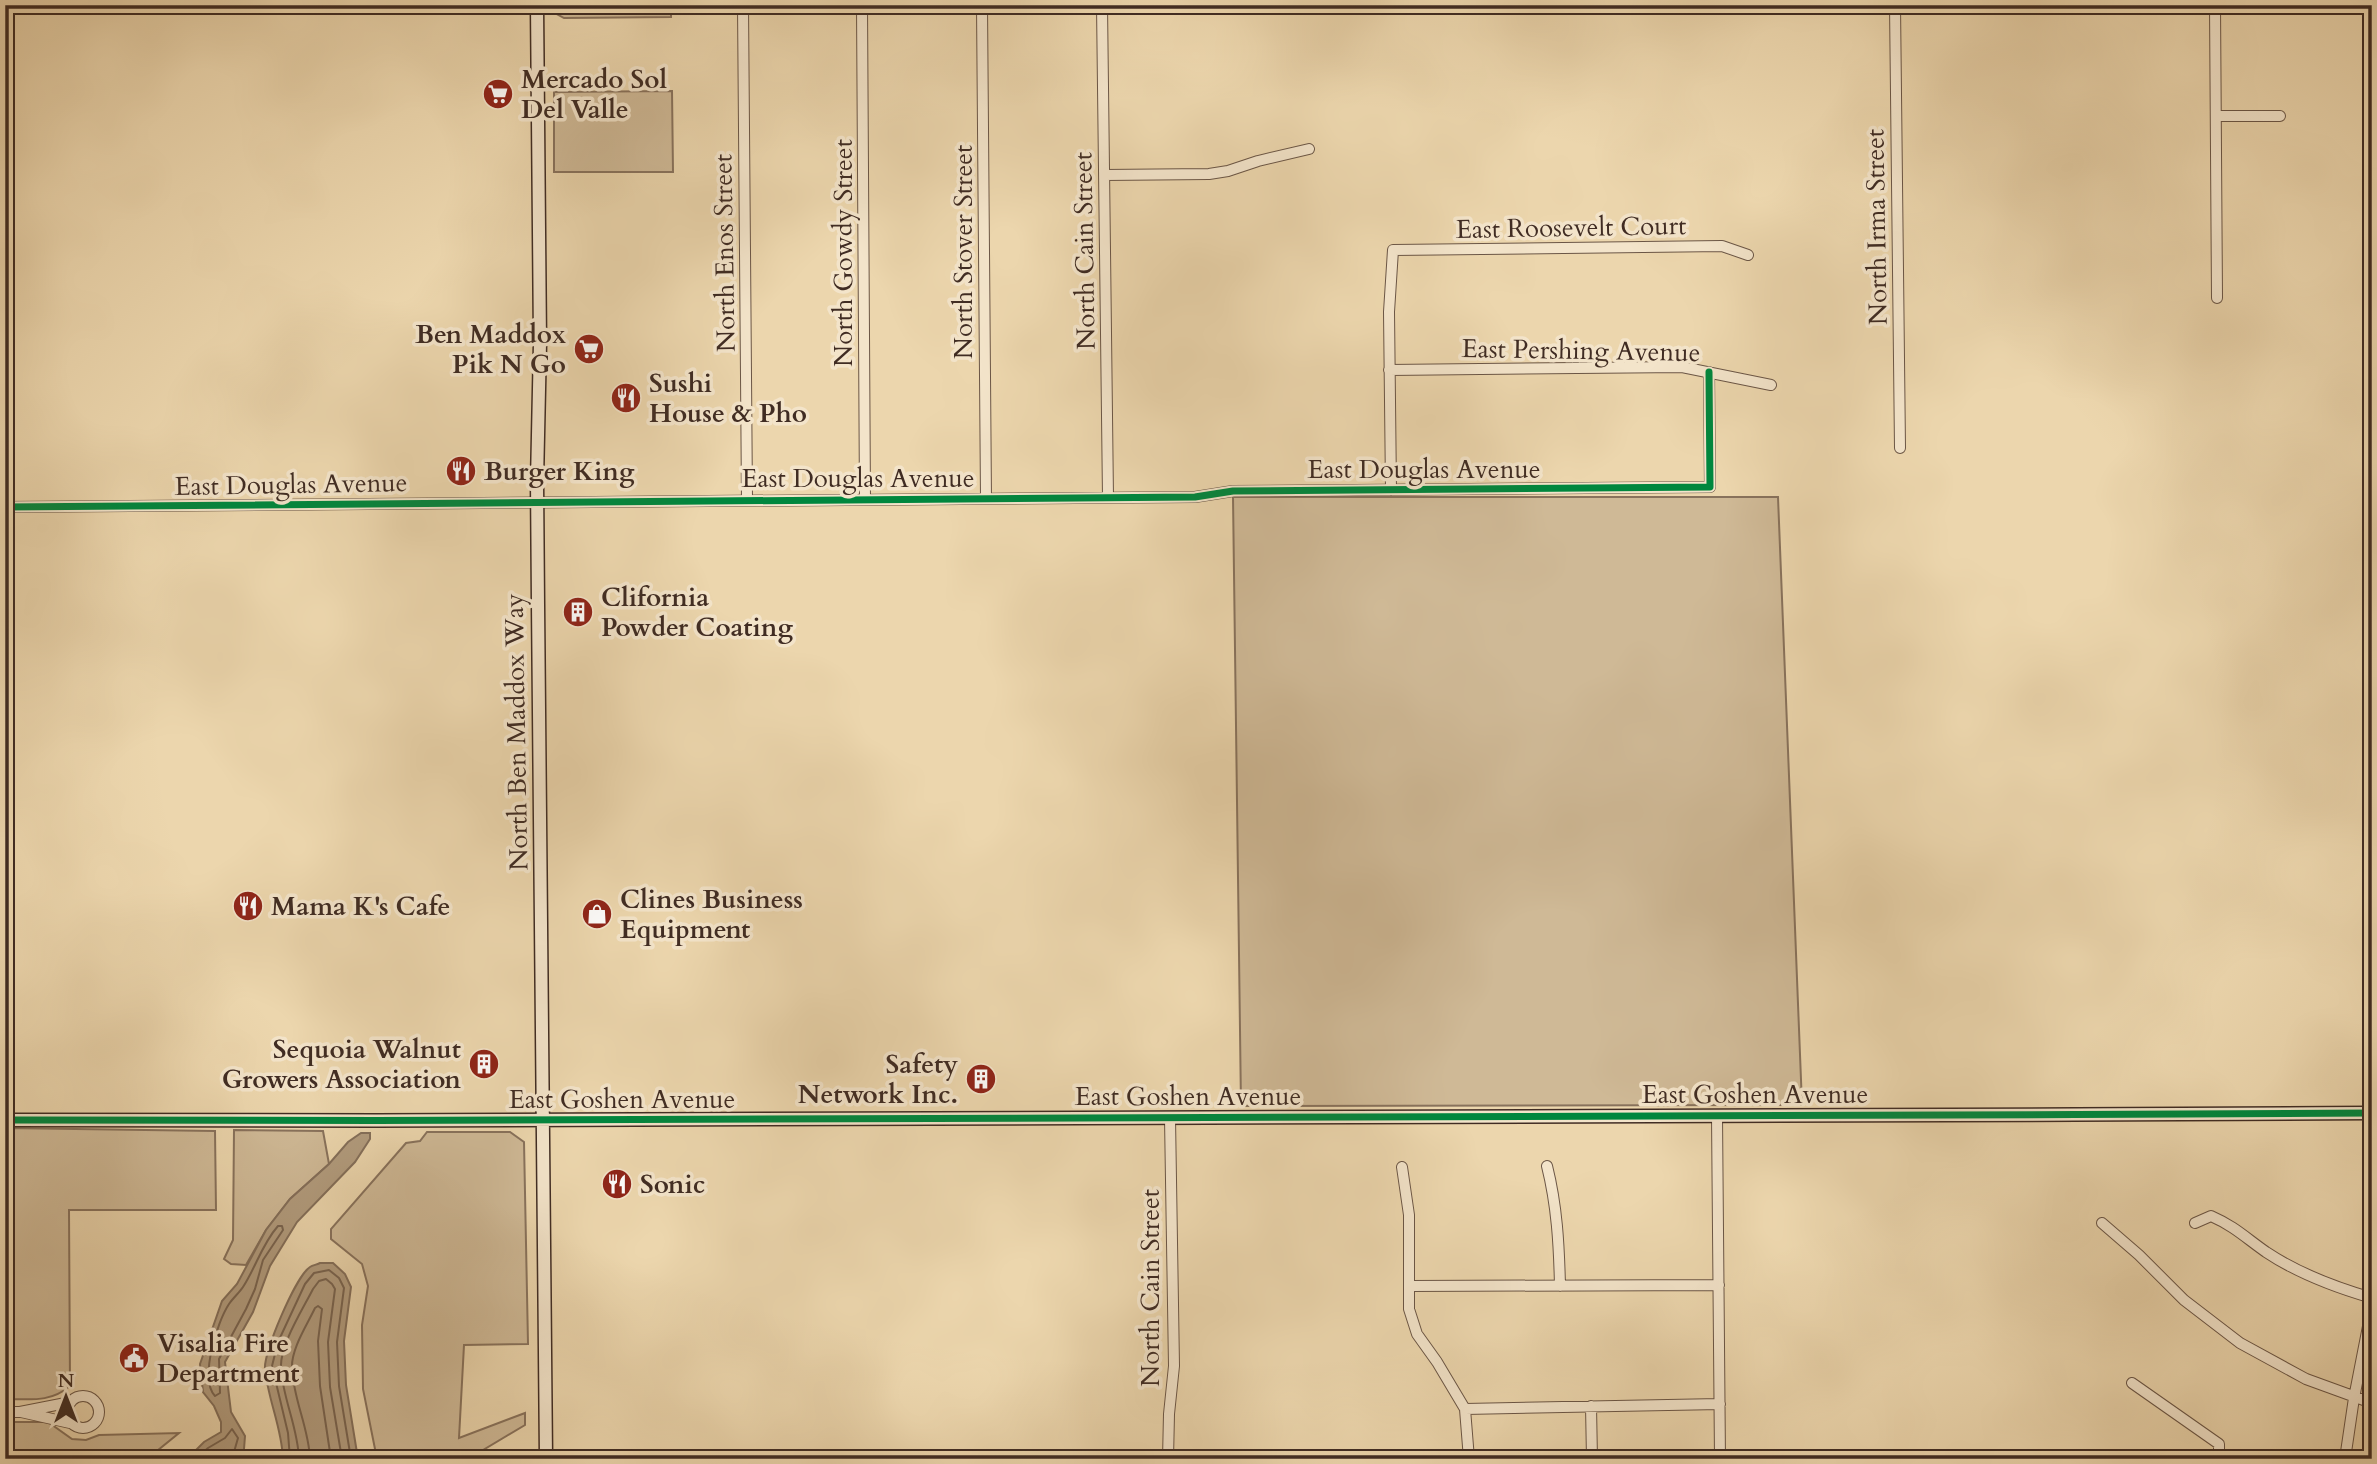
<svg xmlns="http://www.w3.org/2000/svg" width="2377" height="1464" font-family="Cardo,serif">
<rect width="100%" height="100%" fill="#ecd6ad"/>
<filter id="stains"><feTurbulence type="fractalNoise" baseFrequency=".00286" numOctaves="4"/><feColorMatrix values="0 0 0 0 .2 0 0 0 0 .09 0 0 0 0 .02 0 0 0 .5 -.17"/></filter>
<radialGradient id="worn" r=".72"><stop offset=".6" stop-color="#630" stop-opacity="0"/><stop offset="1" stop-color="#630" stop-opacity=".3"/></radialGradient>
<!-- green -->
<path fill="#cfb996" stroke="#88725c" stroke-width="2" d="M554 5H671V17L564 18 555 13Z
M672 91 673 172H554V92Z
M1233 497H1778L1802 1105 1241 1106Z
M5 1128 215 1131 216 1210H69L70 1386C50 1403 30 1399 5 1399Z
M234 1130 323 1131 329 1164 290 1199 266 1230 246 1265 231 1264 224 1259 233 1240Z
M427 1132H510L524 1142 528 1344 464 1345 459 1438 525 1413V1425L468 1459H377L363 1389 362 1325 368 1286 362 1264 331 1239V1229L406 1143 420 1141Z
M5 1422H48L72 1439 86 1440 99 1435 179 1433 147 1459H5Z"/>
<!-- water -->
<path fill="#b29c7e" stroke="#846f5a" stroke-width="2" d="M361 1133H370V1139L355 1162 297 1222 270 1266 253 1312 225 1362 231 1412 245 1436 244 1449 237 1459H187L204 1442 221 1432V1422L214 1406 203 1392 200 1364 222 1301 237 1284 266 1230 290 1199 329 1164 348 1142Z
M320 1263H333L345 1274 351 1287 344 1341 346 1385 358 1459H283C282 1428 268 1400 265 1369 263 1353 296 1276 310 1267 313 1265 316 1265 320 1263Z"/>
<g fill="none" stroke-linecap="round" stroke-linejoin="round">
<!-- shore -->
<path stroke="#796450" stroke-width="2" d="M278 1226H282L283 1230 263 1260 255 1289 246 1309 219 1359 220 1393 215 1396C199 1379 217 1322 229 1304 233 1298 239 1293 243 1287 256 1267 262 1244 278 1226Z
M196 1459 208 1448 225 1438 232 1429 238 1438 232 1459
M290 1459 288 1433 272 1366 278 1342 305 1284 314 1273 329 1270 339 1278 344 1288 337 1342 339 1386 351 1459
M299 1459C298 1428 283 1399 281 1369 279 1346 303 1309 313 1289L319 1281 326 1279 332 1284 335 1289 328 1342 330 1387 342 1459
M310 1459C309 1428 293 1399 292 1368 291 1349 307 1325 315 1308L318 1306 322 1309 318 1341 320 1386 331 1459"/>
<!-- street casing -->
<g stroke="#6b5646" stroke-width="12">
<path id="street" d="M743 5 747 500
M862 5 865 500
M982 5 986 499
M1102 5 1108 497
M1895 5 1900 448
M2215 5 2217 298
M2216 116H2280
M1104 175 1209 174 1228 171 1258 161 1309 149
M1389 370 1682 367 1771 385
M1391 490 1389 312 1393 250 1722 246 1748 255
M5 507 1195 497 1233 491 1710 487 1709 372
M1717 1116 1720 1459
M1547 1166C1557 1206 1559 1244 1560 1286
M1402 1167 1409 1215V1309L1417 1334 1437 1362 1465 1409 1720 1404
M2102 1223 2139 1255 2184 1300 2240 1343 2306 1379 2372 1403
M2195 1223 2211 1216C2234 1226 2246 1238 2266 1252 2299 1274 2334 1287 2372 1298
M1410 1286 1719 1285
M2132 1383 2219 1444V1459
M67 1412a16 16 0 1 1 32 0a16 16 0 1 1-32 0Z
M1591 1406 1592 1459
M1465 1409 1469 1459
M5 1412H20L71 1402
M21 1412 70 1423
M1168 1459 1169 1414 1174 1366 1170 1118
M2345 1459 2354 1398 2372 1306"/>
</g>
<!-- secondary casing -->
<g stroke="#402c23" stroke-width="15">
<path id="secondary" d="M537 5 540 343 537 481 538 604 546 1459
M5 1120C794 1122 1583 1117 2372 1113"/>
</g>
<!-- street -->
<use href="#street" stroke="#f3e4ca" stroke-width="10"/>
<!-- secondary -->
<use href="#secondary" stroke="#f3e4ca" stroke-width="12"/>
<!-- rail casing -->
<g stroke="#402c23" stroke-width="6">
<path id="rail" d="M494 1459 511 1452"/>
</g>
<!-- rail -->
<use href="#rail" stroke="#f3e4ca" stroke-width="3.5" stroke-dasharray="10" stroke-linecap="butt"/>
<!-- cycleway casing -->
<g stroke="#f3e4ca" stroke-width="11">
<path id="cycleway" d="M5 507 1195 497 1233 491 1710 487 1709 372
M5 1120C794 1122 1583 1117 2372 1113"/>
</g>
<!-- cycleway -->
<use href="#cycleway" stroke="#00873e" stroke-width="7"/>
</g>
<!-- icons -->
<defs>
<g id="supermarket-disc" transform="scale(1.575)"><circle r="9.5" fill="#8f2418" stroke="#f3e4ca"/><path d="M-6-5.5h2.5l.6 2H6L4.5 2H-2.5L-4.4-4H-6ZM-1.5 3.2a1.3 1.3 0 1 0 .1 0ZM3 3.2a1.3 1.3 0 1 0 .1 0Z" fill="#fff"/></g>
<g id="restaurant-disc" transform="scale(1.575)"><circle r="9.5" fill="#8f2418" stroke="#f3e4ca"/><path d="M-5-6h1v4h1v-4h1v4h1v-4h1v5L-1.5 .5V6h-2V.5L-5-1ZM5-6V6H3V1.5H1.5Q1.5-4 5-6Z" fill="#fff"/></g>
<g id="building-disc" transform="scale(1.575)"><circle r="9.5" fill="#8f2418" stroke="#f3e4ca"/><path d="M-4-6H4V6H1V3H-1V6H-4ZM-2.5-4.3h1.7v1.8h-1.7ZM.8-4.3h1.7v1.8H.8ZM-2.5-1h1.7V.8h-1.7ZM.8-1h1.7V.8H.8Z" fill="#fff"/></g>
<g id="shop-disc" transform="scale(1.575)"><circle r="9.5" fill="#8f2418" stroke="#f3e4ca"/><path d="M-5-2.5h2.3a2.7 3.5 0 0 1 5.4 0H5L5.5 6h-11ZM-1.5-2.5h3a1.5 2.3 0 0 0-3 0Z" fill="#fff"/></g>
<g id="civic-disc" transform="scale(1.575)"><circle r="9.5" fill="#8f2418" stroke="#f3e4ca"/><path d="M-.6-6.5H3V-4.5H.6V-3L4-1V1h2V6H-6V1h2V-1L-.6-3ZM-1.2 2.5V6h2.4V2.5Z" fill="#fff"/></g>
</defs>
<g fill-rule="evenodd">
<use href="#supermarket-disc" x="498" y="94"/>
<use href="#supermarket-disc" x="589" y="349"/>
<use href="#restaurant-disc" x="626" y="398"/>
<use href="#restaurant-disc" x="461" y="471"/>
<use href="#building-disc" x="578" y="612"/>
<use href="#restaurant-disc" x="248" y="906"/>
<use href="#shop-disc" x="597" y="914"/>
<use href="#building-disc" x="484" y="1064"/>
<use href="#building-disc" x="981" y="1079"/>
<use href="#restaurant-disc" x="617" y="1184"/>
<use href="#civic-disc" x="134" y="1358"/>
</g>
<g text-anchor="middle" stroke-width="7" stroke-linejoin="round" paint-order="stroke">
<!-- poi labels -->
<g font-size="26" font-weight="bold" fill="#402c23" stroke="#f3e4ca" text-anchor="start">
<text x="521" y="88">Mercado Sol<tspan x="521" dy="30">Del Valle</tspan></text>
<text x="566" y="343" text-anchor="end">Ben Maddox<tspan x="566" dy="30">Pik N Go</tspan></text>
<text x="649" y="392">Sushi<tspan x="649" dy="30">House &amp; Pho</tspan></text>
<text x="484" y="480">Burger King</text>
<text x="601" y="606">Clifornia<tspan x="601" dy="30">Powder Coating</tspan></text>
<text x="620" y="908">Clines Business<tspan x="620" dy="30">Equipment</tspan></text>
<text x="271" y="915">Mama K's Cafe</text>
<text x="461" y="1058" text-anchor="end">Sequoia Walnut<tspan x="461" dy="30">Growers Association</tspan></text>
<text x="958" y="1073" text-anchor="end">Safety<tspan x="958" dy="30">Network Inc.</tspan></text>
<text x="640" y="1193">Sonic</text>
<text x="157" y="1352">Visalia Fire<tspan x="157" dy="30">Department</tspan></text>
</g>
<!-- street labels -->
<g font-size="26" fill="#402c23" stroke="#f3e4ca">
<text transform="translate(1571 227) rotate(-1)" y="9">East Roosevelt Court</text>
<text transform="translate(1876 227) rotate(-91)" y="9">North Irma Street</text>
<text transform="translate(1084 251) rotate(-91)" y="9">North Cain Street</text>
<text transform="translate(963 252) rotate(-90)" y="9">North Stover Street</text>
<text transform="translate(724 253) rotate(-91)" y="9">North Enos Street</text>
<text transform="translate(843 253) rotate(-90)" y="9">North Gowdy Street</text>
<text transform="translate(1581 350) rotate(1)" y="9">East Pershing Avenue</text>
<text x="1424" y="478">East Douglas Avenue</text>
<text x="858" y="487">East Douglas Avenue</text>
<text transform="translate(291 484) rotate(-1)" y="9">East Douglas Avenue</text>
<text transform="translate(516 732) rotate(-91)" y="9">North Ben Maddox Way</text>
<text x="1755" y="1103">East Goshen Avenue</text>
<text x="1188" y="1105">East Goshen Avenue</text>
<text x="622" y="1108">East Goshen Avenue</text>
<text transform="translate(1150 1288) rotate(-90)" y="9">North Cain Street</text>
</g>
</g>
<!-- margin -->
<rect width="2377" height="1464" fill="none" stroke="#ecd6ad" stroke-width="28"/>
<rect x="7" y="7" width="2363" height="1450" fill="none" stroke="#402c23" stroke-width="3.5"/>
<rect x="14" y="14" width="2349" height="1436" fill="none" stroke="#402c23" stroke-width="2"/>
<!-- north arrow -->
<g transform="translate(66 1397)" stroke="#f3e4ca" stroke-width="5" paint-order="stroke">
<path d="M0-5L12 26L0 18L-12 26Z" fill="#402c23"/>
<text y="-10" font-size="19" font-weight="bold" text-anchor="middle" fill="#402c23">N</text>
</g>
<rect width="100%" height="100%" filter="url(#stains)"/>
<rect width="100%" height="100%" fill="url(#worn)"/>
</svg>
